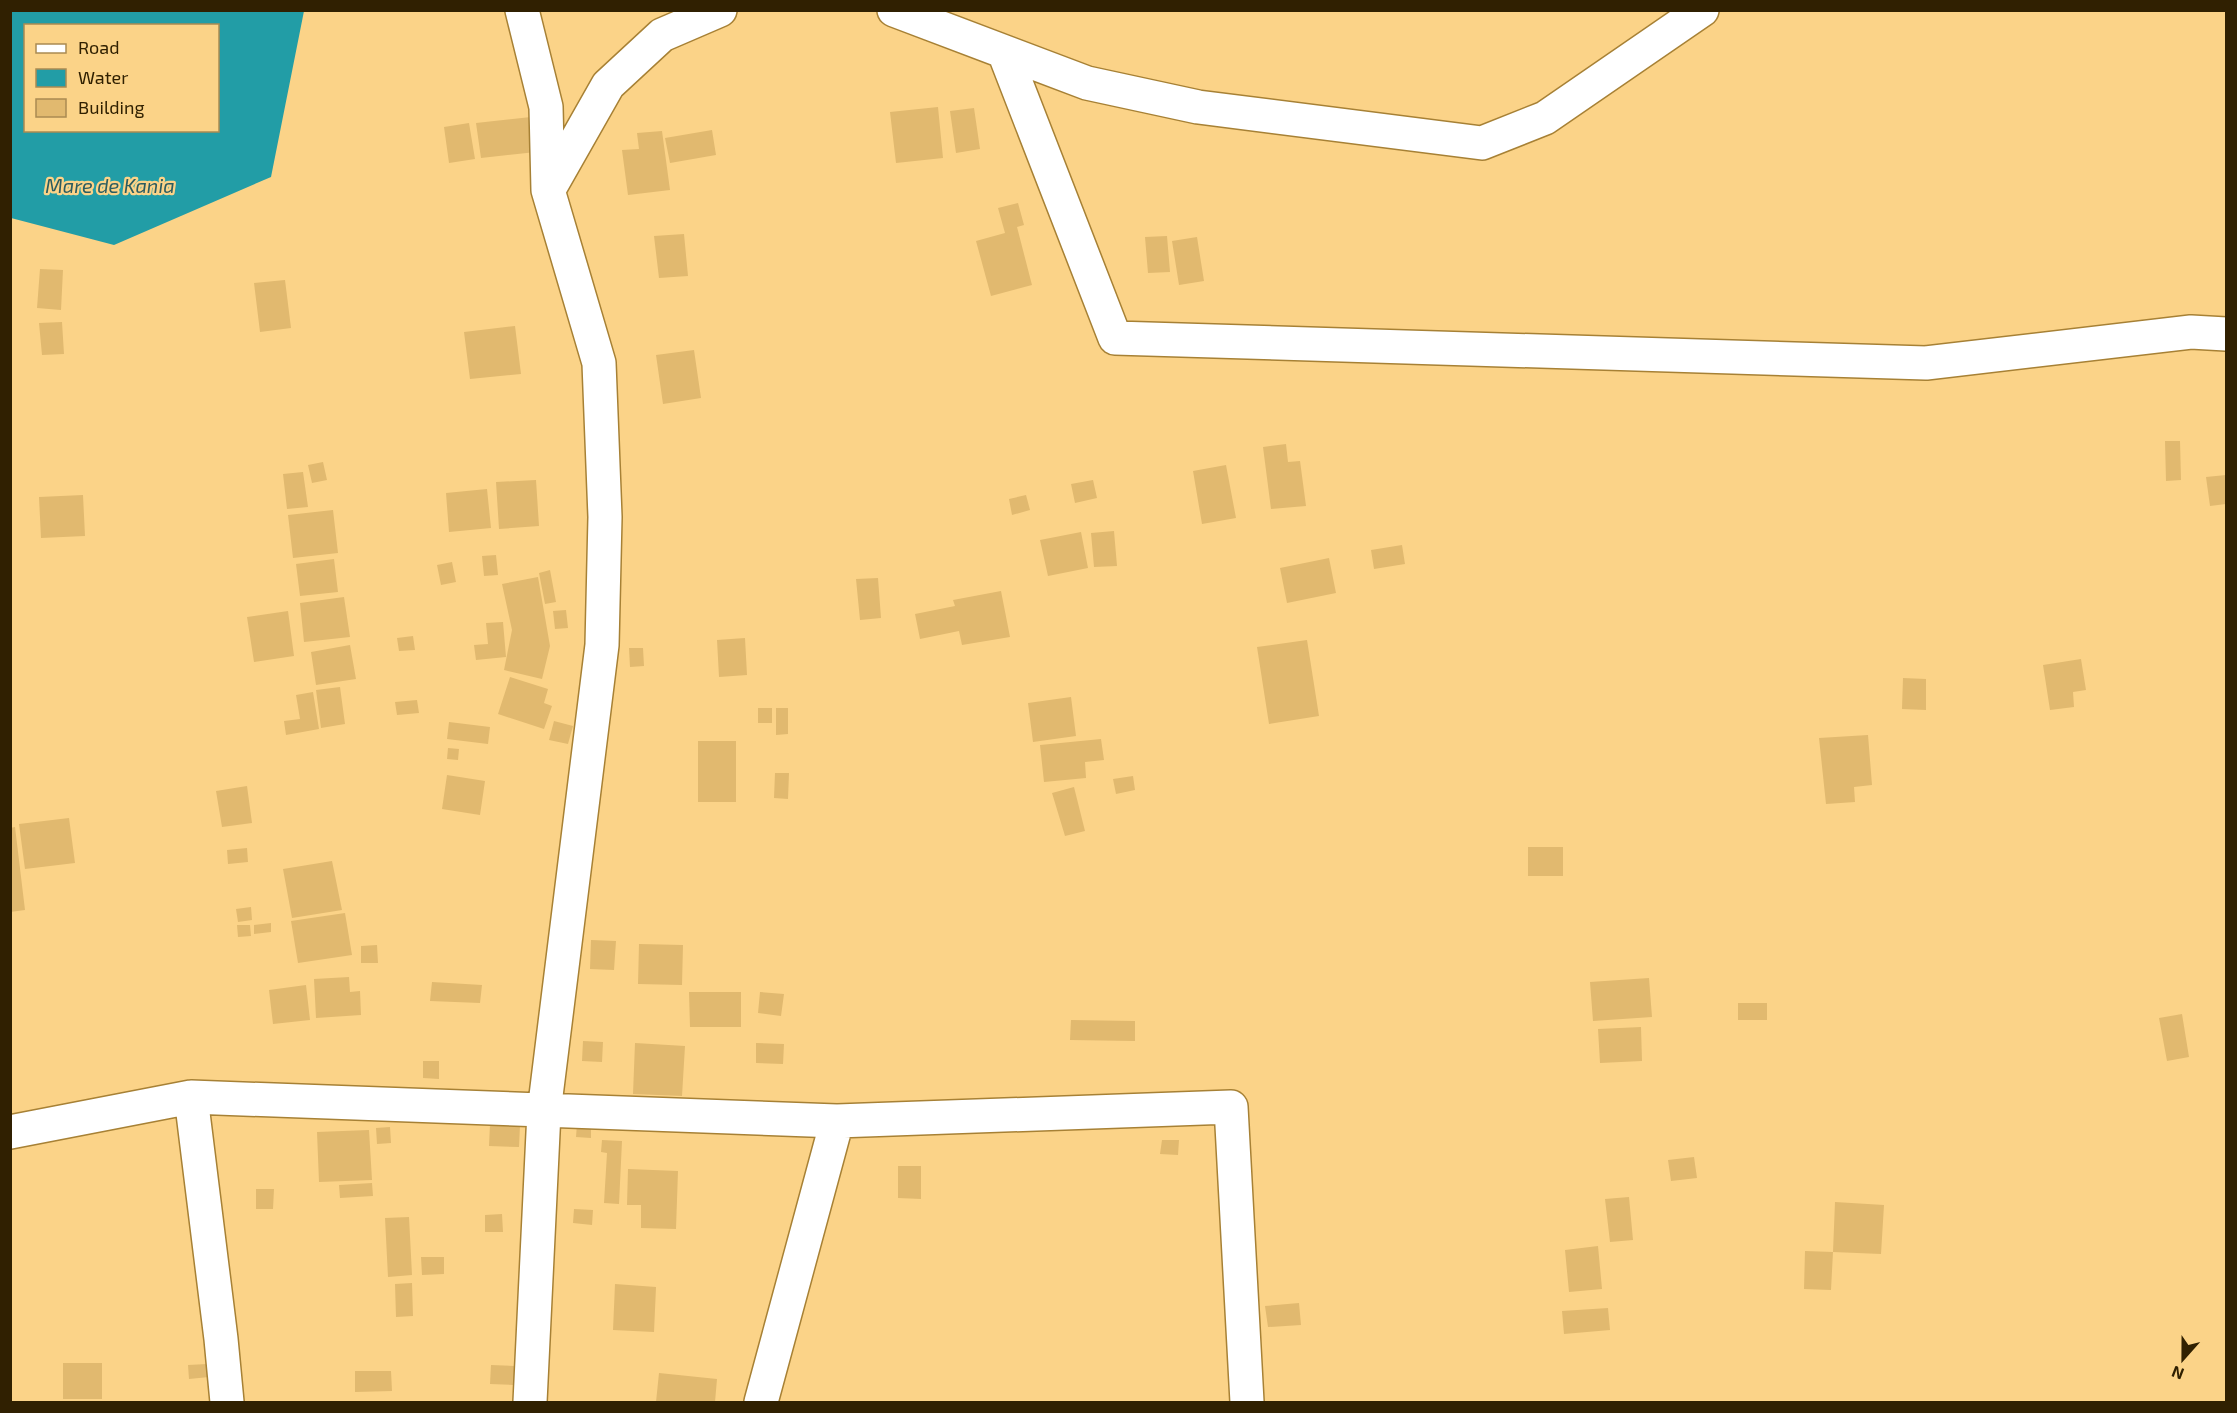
<svg xmlns="http://www.w3.org/2000/svg" width="2237" height="1413" font-family="'Exo 2',sans-serif">
<rect width="100%" height="100%" fill="#fbd388"/>
<!-- water -->
<path fill="#229da6" fill-rule="evenodd" d="M10 11H304L271 177 114 245 11 218ZM26 26H218V130H26Z"/>
<!-- building -->
<path fill="#e1b96f" d="M938 107 943 158 896 163 890 112Z
M974 108 980 149 956 153 950 111Z
M531 117 536 152 481 158 476 123Z
M469 123 475 159 449 163 444 127Z
M712 130 716 155 670 163 665 138Z
M662 131 670 190 628 195 622 150 639 149 637 133Z
M1018 203 1024 225 1017 227 1032 285 991 296 976 241 1005 233 998 208Z
M684 234 688 276 659 278 654 236Z
M1167 236 1170 272 1148 273 1145 237Z
M1197 237 1204 281 1179 285 1172 241Z
M40 269 63 270 61 310 37 308Z
M285 280 291 328 260 332 254 283Z
M62 322 64 354 42 355 39 323Z
M515 326 521 374 470 379 464 332Z
M694 350 701 398 663 404 656 355Z
M2165 441H2180L2181 480 2166 481Z
M1286 444 1288 462 1300 461 1306 506 1271 509 1263 447Z
M323 462 327 480 312 483 308 465Z
M1226 465 1236 518 1202 524 1193 471Z
M303 472 308 507 287 509 283 474Z
M2226 475V504L2210 506 2206 477Z
M536 480 539 526 499 529 496 482Z
M1093 480 1097 498 1075 503 1071 484Z
M487 489 491 528 449 532 446 493Z
M83 495 85 536 41 538 39 497Z
M1026 495 1030 510 1012 515 1009 499Z
M333 510 338 553 293 558 288 515Z
M1114 531 1117 566 1094 567 1091 533Z
M1081 532 1088 568 1048 576 1040 540Z
M1402 545 1405 564 1374 569 1371 550Z
M496 555 498 575 484 576 482 556Z
M1329 558 1336 593 1287 603 1280 568Z
M334 559 338 592 300 596 296 564Z
M452 562 456 582 441 585 437 565Z
M550 570 556 602 545 604 539 573Z
M538 577 550 646 542 679 504 670 512 630 502 584Z
M878 578 881 618 860 620 856 579Z
M1001 591 1010 637 962 645 959 631 920 639 915 614 955 606 953 600Z
M344 597 350 637 304 642 300 603Z
M566 610 568 628 555 629 553 611Z
M288 611 294 656 254 662 247 617Z
M503 622 506 657 476 660 474 645 488 644 486 623Z
M413 636 415 650 399 651 397 638Z
M745 638 747 675 719 677 717 640Z
M1307 640 1319 716 1269 724 1257 647Z
M350 645 356 679 316 685 311 652Z
M629 648H643L644 666 630 667Z
M2081 659 2086 690 2073 692 2074 707 2050 710 2043 665Z
M510 677 548 689 544 703 552 706 544 729 498 714Z
M1903 678 1926 679V710L1902 709Z
M340 687 345 724 321 728 316 690Z
M313 692 319 729 286 735 284 721 300 719 296 695Z
M1071 697 1076 736 1033 742 1028 703Z
M417 700 419 713 397 715 395 702Z
M758 708H772V723H758Z
M776 708H788V734L776 735Z
M554 721 573 726 568 744 549 740Z
M449 722 490 727 488 744 447 739Z
M1868 735 1872 785 1854 787 1855 802 1826 804 1819 738Z
M1101 739 1104 760 1085 762 1086 778 1044 782 1040 745Z
M698 741H736V802H698Z
M448 748 459 749 458 760 447 759Z
M775 773H789L788 799 774 798Z
M447 775 485 781 480 815 442 809Z
M1133 776 1135 790 1116 794 1113 779Z
M247 786 252 823 222 827 216 791Z
M1074 787 1085 831 1065 836 1052 793Z
M69 818 75 863 25 869 19 824Z
M15 827 25 910 10 912V828Z
M1528 847H1563V876H1528Z
M247 848 248 862 228 864 227 850Z
M332 861 342 910 292 918 283 869Z
M251 907 252 920 238 922 236 909Z
M345 913 352 955 298 963 291 921Z
M271 923V932L254 934V925Z
M237 925H250L251 936 238 937Z
M591 940 616 941 614 970 590 969Z
M639 944 683 945 682 985 638 984Z
M377 945 378 963H361V946Z
M349 977 350 992 360 991 361 1015 316 1018 314 979Z
M1649 978 1652 1017 1593 1021 1590 982Z
M432 982 482 985 480 1003 430 1001Z
M306 985 310 1020 273 1024 269 990Z
M689 992H741V1027H690Z
M760 992 784 994 781 1016 758 1013Z
M1738 1003H1767V1020H1738Z
M2182 1014 2189 1057 2167 1061 2159 1018Z
M1071 1020 1135 1021V1041L1070 1040Z
M1641 1027 1642 1061 1600 1063 1598 1029Z
M583 1041 603 1042 602 1062 582 1061Z
M635 1043 685 1046 682 1096 633 1094Z
M756 1043 784 1044 783 1064 756 1063Z
M423 1061H439V1079L423 1078Z
M490 1124 520 1125 519 1147 489 1146Z
M577 1124 591 1125V1138L576 1137Z
M390 1127 391 1143 377 1144 376 1128Z
M369 1130 372 1180 319 1182 317 1132Z
M602 1140 622 1141 619 1204 604 1203 607 1153 601 1152Z
M1162 1140H1179L1178 1155 1160 1154Z
M1694 1157 1697 1178 1671 1181 1668 1160Z
M898 1166H921V1199L898 1198Z
M628 1169 678 1171 676 1229 641 1228V1205H627Z
M372 1183 373 1196 340 1198 339 1185Z
M256 1189H274L273 1209H256Z
M1629 1197 1633 1240 1610 1242 1605 1199Z
M1835 1202 1884 1205 1881 1254 1833 1252Z
M574 1209 593 1210 592 1225 573 1223Z
M502 1214 503 1232H485V1215Z
M409 1217 412 1275 388 1277 385 1218Z
M1598 1246 1602 1289 1569 1292 1565 1250Z
M1805 1251 1833 1252 1831 1290 1804 1289Z
M421 1257H444V1274L422 1275Z
M412 1283 413 1316 396 1317 395 1284Z
M615 1284 656 1287 654 1332 613 1330Z
M1299 1303 1301 1325 1268 1327 1265 1306Z
M1608 1308 1610 1330 1564 1334 1562 1311Z
M63 1363H102V1399H63Z
M207 1364 209 1377 189 1379 188 1365Z
M491 1365 515 1366 514 1385 490 1384Z
M355 1371H391L392 1391 355 1392Z
M659 1373 717 1379 715 1402H656Z"/>
<g fill="none" stroke-linecap="round" stroke-linejoin="round">
<!-- minor casing -->
<g stroke="#a78135" stroke-width="36">
<path id="minor" d="M522 10 546 107 548 190 599 363 605 517 602 645 544 1112 530 1402
M894 10 1087 83 1198 107 1482 143 1545 118 1702 10
M1004 52 1115 338 1926 363 2191 332 2226 334
M549 189 608 85 662 35 720 10
M10 1132 191 1097
M227 1402 221 1339 191 1097 837 1121 1231 1107 1247 1402
M761 1402 837 1121"/>
</g>
<!-- minor -->
<use href="#minor" stroke="#fff" stroke-width="33"/>
</g>
<g text-anchor="middle" stroke-width="4.5" stroke-linejoin="round" paint-order="stroke">
<!-- water labels -->
<g font-size="20" font-style="italic" fill="#2c5c60" stroke="#fbd388">
<text x="110" y="193">Mare de Kania</text>
</g>
</g>
<!-- border -->
<rect width="2237" height="1413" fill="none" stroke="#302001" stroke-width="24"/>
<!-- legend -->
<rect x="24" y="24" width="195" height="108" fill="#fbd388" stroke="#aa8b52" stroke-width="1.5"/>
<rect x="36" y="44" width="30" height="9" fill="#ffffff" stroke="#aa8b52" stroke-width="1.5"/>
<text x="78" y="54" font-size="18" fill="#302001">Road</text>
<rect x="36" y="69" width="30" height="18" fill="#229da6" stroke="#aa8b52" stroke-width="1.5"/>
<text x="78" y="84" font-size="18" fill="#302001">Water</text>
<rect x="36" y="99" width="30" height="18" fill="#e1b96f" stroke="#aa8b52" stroke-width="1.5"/>
<text x="78" y="114" font-size="18" fill="#302001">Building</text>
<!-- north arrow -->
<g transform="translate(2183 1359) rotate(201)" stroke="#fbd388" stroke-width="4.5" paint-order="stroke">
<path d="M0-4.5L10 22L0 15L-10 22Z" fill="#302001"/>
<text y="-9" font-size="16" font-weight="bold" text-anchor="middle" fill="#302001">N</text>
</g>
</svg>
